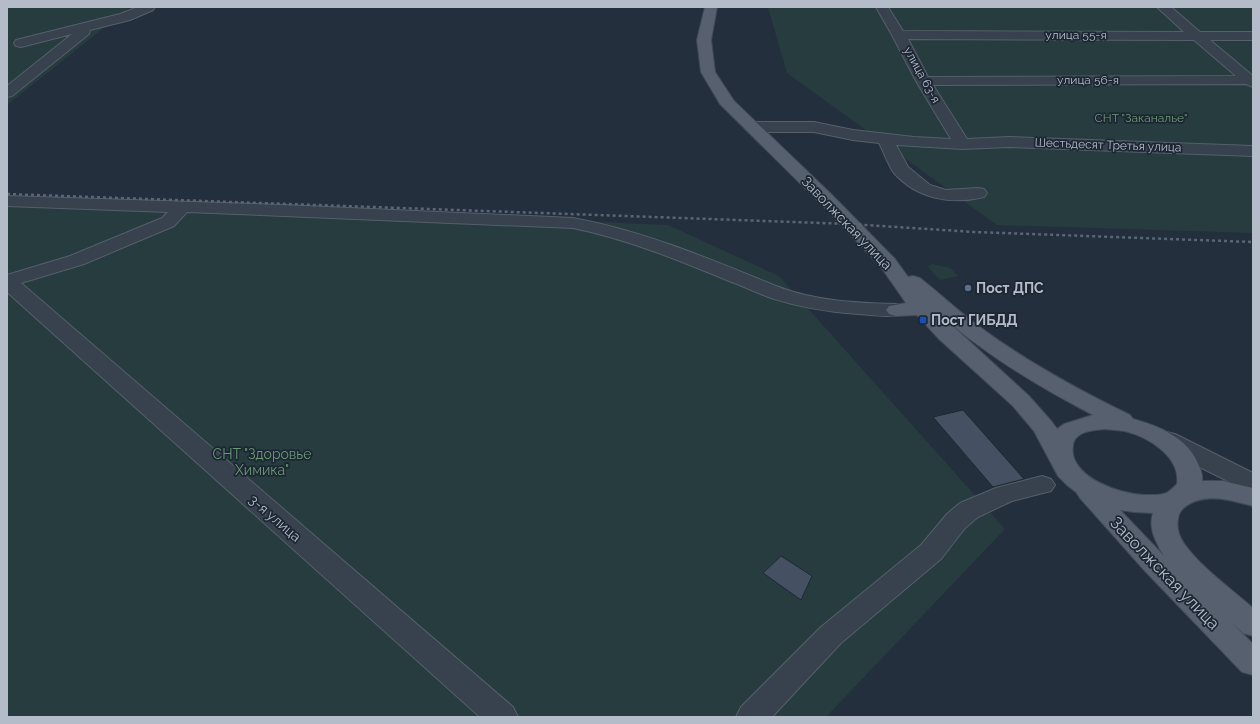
<svg xmlns="http://www.w3.org/2000/svg" width="1260" height="724" font-family="Raleway,sans-serif">
<rect width="100%" height="100%" fill="#242f3e"/>
<!-- green -->
<path fill="#263c3f" d="M7 7H130L7 105Z
M768 7H1253V233L997 225 787 73Z
M7 195 668 225 779 276 1005 529 826 717H7Z
M932 264 950 268 958 276 940 280 928 267Z"/>
<!-- building -->
<path fill="#455162" stroke="#1f2835" d="M963 410 1024 479 993 487 933 417Z
M781 556 812 576 801 600 763 573Z"/>
<g fill="none" stroke-linecap="round" stroke-linejoin="round">
<!-- minor casing -->
<g stroke="#565f6c" stroke-width="2">
<path id="minor" d="M138 7H155L153 10 130 20 90 30 89 34 12 96 7 97V86L72 34 21 47 16 46 14 43 16 40 120 14Z
M876 7H888L903 31 1184 32 1157 7H1171L1200 32H1253V40H1210L1253 76V87L1246 84 933 85 967 139 1009 137 1253 146V156L1009 147 962 149 896 145 908 167 930 185 946 190 978 188 984 189 987 193 984 197C952 205 917 199 894 173 888 165 884 152 879 143L853 140 814 132H752L746 130 744 127 746 124 752 122H814L853 130 914 137 951 139 916 81 892 35ZM908 39 1194 40 1236 76 928 77Z
M7 196 283 205 573 218C644 231 710 259 776 286 814 301 856 303 896 304L903 306 906 310 903 314C889 318 873 315 858 314 828 312 799 307 771 298 757 293 743 286 729 281 678 260 627 239 573 228L187 212 174 226 84 264 21 283 513 707 518 717H480L7 292V275L70 256 162 218 168 212 7 206Z
M1166 432 1175 434 1253 473V492L1244 489 1157 446 1154 440 1157 434Z
M1042 476 1051 479 1055 485 1051 491 1012 501 978 517 965 528 941 559 841 643 772 717H736L741 707 821 627 921 545 947 514 960 503 996 488Z"/>
</g>
<!-- major casing -->
<g stroke="#414a57" stroke-width="2">
<path id="major" d="M705 7H717L711 40 715 72 734 101 832 195 895 259 908 277 913 276 920 278C939 293 957 310 977 325 1024 360 1077 389 1130 415L1133 419C1159 426 1189 438 1199 466 1201 471 1203 475 1202 481H1223L1253 488V506C1233 501 1213 494 1193 502 1185 506 1179 510 1178 519 1176 528 1180 538 1185 545 1203 569 1230 588 1253 608V636L1243 633 1230 621 1253 644V675L1242 672 1145 571 1080 498 1076 492 1068 486 1058 476 1034 431 1013 406 939 339 917 315 896 316 889 314 886 310 889 306 906 303 881 267 820 203 720 104 701 72 697 40ZM944 318C989 357 1041 388 1093 415L1064 424 1057 429 1052 422 1029 396ZM1105 429C1111 430 1117 430 1124 431 1147 436 1181 456 1177 484 1174 487 1171 490 1168 492 1162 496 1150 495 1144 495 1128 494 1114 490 1100 483 1086 476 1070 463 1073 446 1073 441 1076 437 1081 434 1088 430 1097 430 1105 429ZM1120 510 1134 512 1153 513C1148 529 1156 542 1164 556Z"/>
</g>
<!-- minor -->
<use href="#minor" fill="#38414e" fill-rule="evenodd"/>
<!-- major -->
<use href="#major" fill="#56606e" fill-rule="evenodd"/>
<!-- rail -->
<path stroke="#5a6575" stroke-width="2.5" stroke-dasharray="3 3" stroke-linecap="butt" d="M7 194 850 224 974 232 1253 242"/>
</g>
<!-- markers -->
<circle fill="#5c6f8a" stroke="#1d2633" stroke-width="1.5" cx="968" cy="288" r="4"/>
<rect fill="#1a4fb4" stroke="#1d2633" stroke-width="1.5" x="919" y="316" width="8" height="8" rx="2"/>
<g text-anchor="middle" stroke-width="3.5" stroke-linejoin="round" paint-order="stroke">
<!-- far-street labels -->
<g font-size="12" fill="#b4bcc9" stroke="#1d2633">
<text x="1076" y="39">улица 55-я</text>
<text transform="translate(922 75) rotate(61)" y="4">улица 63-я</text>
<text x="1088" y="84">улица 56-я</text>
<text transform="translate(1108 145) rotate(2)" y="4">Шестьдесят Третья улица</text>
</g>
<!-- far-park labels -->
<g font-size="12" fill="#6b9a76" stroke="#1d2633">
<text x="1141" y="122">СНТ "Заканалье"</text>
</g>
<!-- street labels -->
<g font-size="14" fill="#b4bcc9" stroke="#1d2633">
<text transform="translate(847 223) rotate(46)" y="5">Заволжская улица</text>
<text transform="translate(275 518) rotate(41)" y="5">3-я улица</text>
</g>
<!-- poi labels -->
<g font-size="14" font-weight="bold" fill="#b4bcc9" stroke="#1d2633" text-anchor="start">
<text x="976" y="293">Пост ДПС</text>
<text x="931" y="325">Пост ГИБДД</text>
</g>
<!-- park labels -->
<g font-size="14" fill="#6b9a76" stroke="#1d2633">
<text x="262" y="459">СНТ "Здоровье<tspan x="262" dy="16">Химика"</tspan></text>
</g>
<!-- near-street labels -->
<g font-size="17" fill="#b4bcc9" stroke="#1d2633">
<text transform="translate(1165 573) rotate(46)" y="6">Заволжская улица</text>
</g>
</g>
<!-- border -->
<rect width="1260" height="724" fill="none" stroke="#b4bcc9" stroke-width="16"/>
</svg>
